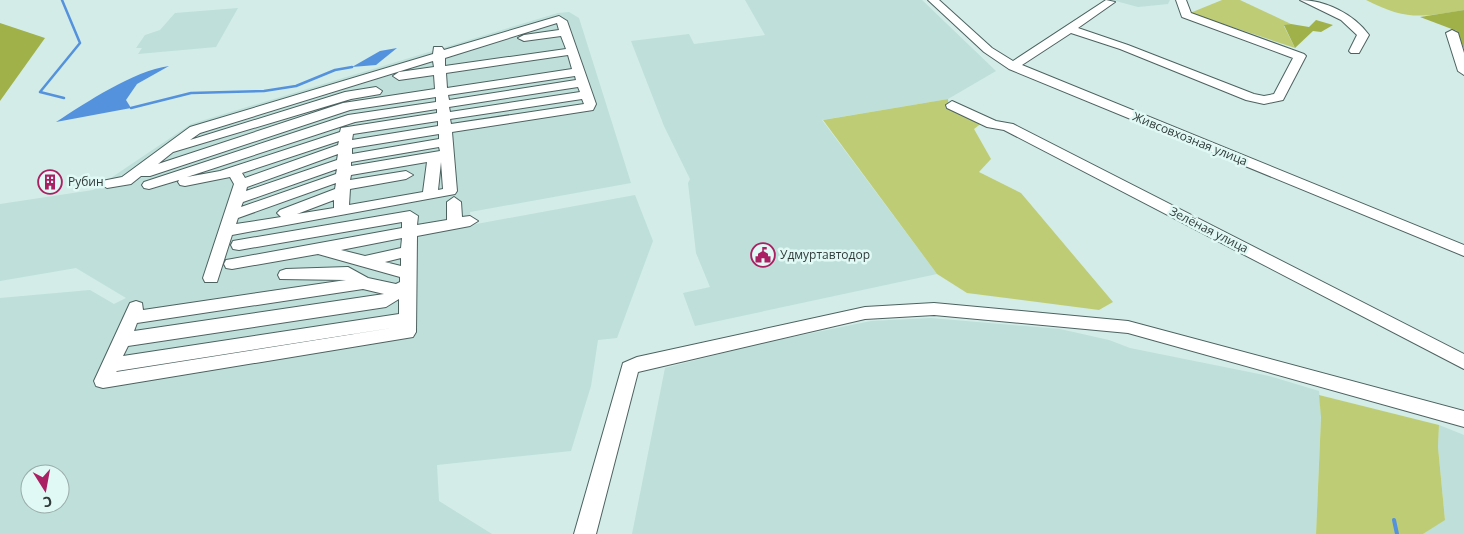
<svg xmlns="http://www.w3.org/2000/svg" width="1464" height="534" font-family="'Open Sans',sans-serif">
<rect width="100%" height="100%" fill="#d3ece8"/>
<!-- built -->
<path fill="#bedfda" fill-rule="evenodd" d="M745 0H922L996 71 948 99 822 120 937 274 695 326 683 293 710 287 696 253 688 183 690 179 664 126 631 41 689 34 694 44 765 35Z
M1112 0H1170L1168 4 1138 7Z
M238 8 216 47 138 54 142 48H136L145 35 160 30 175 13Z
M569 12 579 18 631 183 470 212 471 225 635 195 653 241 617 338 598 340 591 386 571 451 437 465 439 501 492 534H0V298L90 290 114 304 126 298 76 268 0 281V204L93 190 191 124 558 13ZM30 474H60V504H30Z
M931 318 1060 329 1109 340 1130 348 1269 376 1319 391 1321 413 1316 534H632L665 368 758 344 871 321Z
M1439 425 1464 435V534H1423L1445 519 1438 447Z"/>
<!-- green -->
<path fill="#becd75" d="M1222 0H1240L1291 24 1284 26 1295 48 1190 13Z
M1366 0H1464V10C1421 17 1407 21 1366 0Z
M948 99 949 109 983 122 974 129 991 159 979 172 1021 193 1113 302 1099 310 967 293 937 274 823 120Z
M1319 395 1439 425 1438 447 1445 520 1423 534H1316L1321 417Z"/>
<!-- forest -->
<path fill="#a1b14a" d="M1464 10V49L1457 31 1420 17Z
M1316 20 1333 25 1321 32 1313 31 1295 48 1284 25 1291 24 1309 27Z
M0 23 45 38 0 101Z"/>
<!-- water -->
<path fill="#5492dd" d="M397 48 376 65 352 67 380 51Z
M169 66 137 84 126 100 131 108 56 122C87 102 133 71 169 66Z"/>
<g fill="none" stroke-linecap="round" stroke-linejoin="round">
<!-- stream-far1 -->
<path stroke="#5492dd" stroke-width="2.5" d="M62 0 80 43 40 92 64 98
M131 108 191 93 264 91 296 86 335 70 352 67"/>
<!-- stream -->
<path stroke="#5492dd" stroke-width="4" d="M1394 520 1397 534"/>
<!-- minor casing -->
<g stroke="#4c625f" stroke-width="2">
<path id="minor" d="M928 0H939L992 48 1013 61 1106 0 1115 2 1078 28 1128 45 1254 94 1264 96 1274 94 1293 58 1182 17 1176 0H1186L1191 13 1304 54 1306 56 1283 100 1264 104 1246 100 1120 49 1071 33 1022 65 1464 245V256L1009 69 984 52Z
M1300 0C1325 0 1354 14 1369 35L1359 53H1351L1349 51 1357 35 1341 20Z
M559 16 567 21 596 104 593 110 452 132 457 191 455 194 232 235 217 282H205L203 278 234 184 230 177 185 186 180 185 178 182 179 180 149 189 144 188 142 185 144 182 348 115 436 102V97L350 110 150 176H141L131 184 107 188 100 184 102 181 122 177 190 127 433 54 434 47H442L444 50ZM557 23 559 30 524 35 518 38 524 41 561 36 566 49 445 66V58ZM568 55 572 69 447 88 446 73ZM433 61 434 67 399 72 393 76 399 80 434 75 435 89 343 103 158 164 173 152 351 99 380 94 382 91 376 87 345 92 190 140 200 133ZM575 76 576 80 449 100 448 95ZM578 87 580 92 450 112 449 107ZM582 99 584 104 451 124 450 119ZM437 109V113L341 128 340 132 220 171 187 177 355 122ZM438 121V126L352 140 353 134ZM439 134V139L352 154V148ZM339 141 338 145 245 178 242 173ZM439 147 440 151 351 166V162ZM338 154 337 160 246 191 247 187ZM427 162 423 192 349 205 350 189 406 179 413 175 406 171 350 180 351 175ZM441 162 443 189 438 190ZM337 169 336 174 241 207 243 202ZM336 183 335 189 280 210 277 213 281 217 236 224 238 218ZM334 200V208L297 214Z
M1452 30 1458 33 1464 53V75L1458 71 1446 33Z
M952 101 996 121 1013 124 1464 354V369L1004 130 987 127 947 108 946 105Z
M454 197 461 202 462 217 470 216 478 221 470 226 417 236 416 332 413 337 103 388 96 386 94 381 130 303 136 301 142 303 143 310 346 280 280 279 278 275 280 271 286 269 348 267 368 278 396 284 400 282V277L318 254 232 269 226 268 224 264 226 260 232 259 402 228V222L239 250 233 249 231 245 233 241 410 211 418 216 417 225 447 220V202ZM402 238 401 248 365 256 341 250ZM401 258V266L385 262ZM363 289 384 294 134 331 137 323ZM399 299V314L123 356 128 346 386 307ZM398 327 116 372 117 371Z
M934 303 1128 321 1464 411V427L1128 333 934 315 865 319 638 372 596 534H574L623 363 637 357 865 307Z"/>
</g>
<!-- minor -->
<use href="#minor" fill="#fff" fill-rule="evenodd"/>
</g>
<!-- icons -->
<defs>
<g id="building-ring" transform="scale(1.25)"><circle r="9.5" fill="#e0f9f5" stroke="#ab2063" stroke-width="1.5"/><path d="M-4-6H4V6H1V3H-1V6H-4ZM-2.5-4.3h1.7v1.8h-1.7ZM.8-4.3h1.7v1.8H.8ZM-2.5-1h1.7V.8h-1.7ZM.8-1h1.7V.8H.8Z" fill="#ab2063"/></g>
<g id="civic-ring" transform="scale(1.25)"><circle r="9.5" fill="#e0f9f5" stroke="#ab2063" stroke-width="1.5"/><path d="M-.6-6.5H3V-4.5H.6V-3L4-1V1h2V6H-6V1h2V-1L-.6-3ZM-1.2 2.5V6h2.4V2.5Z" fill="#ab2063"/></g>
</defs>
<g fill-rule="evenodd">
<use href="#building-ring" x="50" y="182"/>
<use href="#civic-ring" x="763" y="255"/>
</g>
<g text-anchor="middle" stroke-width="5" stroke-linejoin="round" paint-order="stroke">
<!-- street labels -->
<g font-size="12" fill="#313b3a" stroke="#e0f9f5">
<text transform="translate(1190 139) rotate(22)" y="4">Живсовхозная улица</text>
<text transform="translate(1209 230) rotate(27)" y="4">Зелёная улица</text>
</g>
<!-- poi labels -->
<g font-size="12" fill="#313b3a" stroke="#e0f9f5" text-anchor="start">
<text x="68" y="186">Рубин</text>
<text x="780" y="259">Удмуртавтодор</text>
</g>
</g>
<!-- north arrow -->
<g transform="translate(45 489) rotate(169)"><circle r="24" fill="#e0f9f5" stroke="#9aadaa"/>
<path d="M0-4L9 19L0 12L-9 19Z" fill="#ab2063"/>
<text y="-8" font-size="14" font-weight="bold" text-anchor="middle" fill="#313b3a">С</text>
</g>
</svg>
